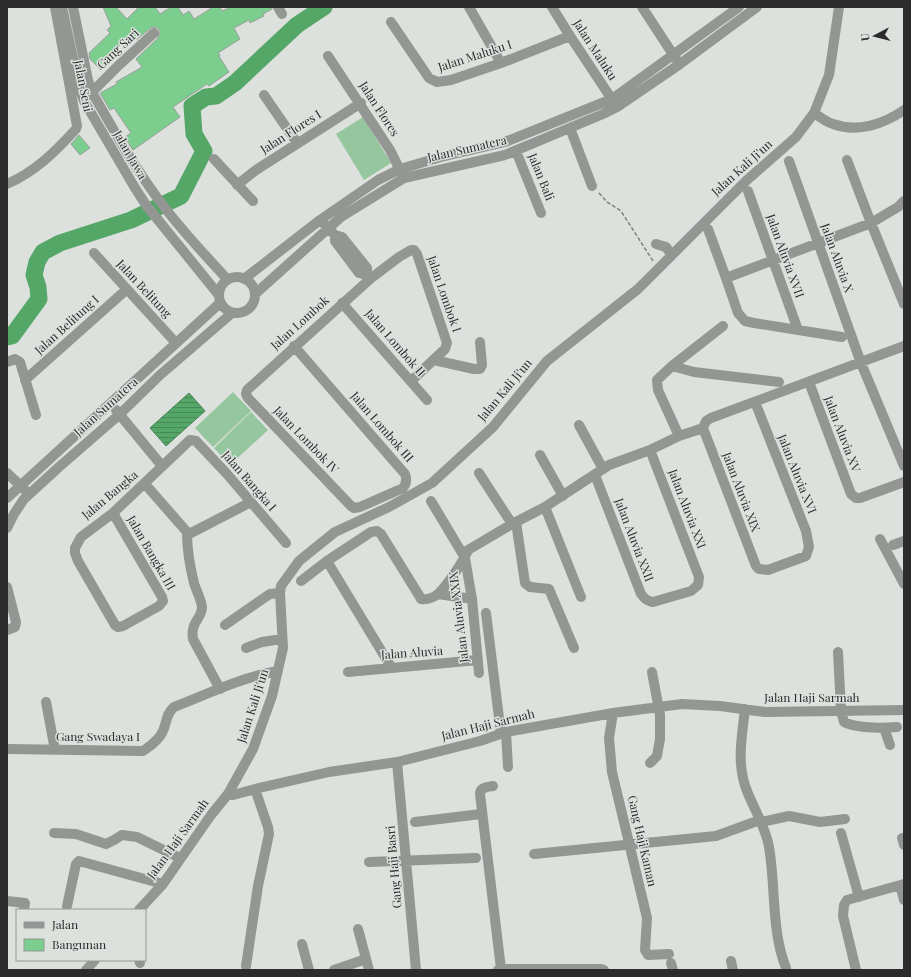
<svg xmlns="http://www.w3.org/2000/svg" width="911" height="977" font-family="'Playfair Display',serif">
<defs>
<pattern id="water-rules" width="6" height="5" patternUnits="userSpaceOnUse"><rect width="6" height="5" fill="#55a768"/><path d="M0 2.5h6" fill="none" stroke="#478856"/></pattern>
</defs>
<rect width="100%" height="100%" fill="#dce1dd"/>
<!-- grass -->
<path fill="#96c69e" d="M363 117 391 163 364 180 336 134Z
M233 392 251 411 213 447 195 428Z
M251 412 268 430 230 465 214 448Z"/>
<!-- water -->
<path fill="url(#water-rules)" stroke="#488256" d="M189 393 205 411 166 446 150 428Z"/>
<g fill="none" stroke-linecap="round" stroke-linejoin="round">
<!-- river -->
<path stroke="#55a768" stroke-width="17" d="M7 337 12 336 39 299 38 287 34 275 37 262 43 252 60 243 131 220 181 196 204 151 194 134 192 106 206 97 216 96 235 83 297 25 324 7"/>
</g>
<!-- building -->
<path fill="#7bce8d" stroke="#9b9f9b" d="M103 7H116L127 19 139 7H155L160 14 171 7H178L183 15 189 11 194 19 213 7H220L222 11 231 7H272V9L263 14 264 16 250 23 249 20 234 28 240 39 218 53 220 55 219 56 229 72 209 86 207 84 173 107 180 117 133 150 125 137 131 133 114 108 110 110 100 93 117 84 116 82 142 67 136 59 158 38 160 32 158 28 152 27 136 40 131 34 115 50 117 52 106 63 107 64 101 70 90 59 89 53 110 33 107 30 111 26Z
M79 135 90 148 80 155 71 144Z"/>
<g fill="none" stroke-linecap="round" stroke-linejoin="round">
<!-- path -->
<path stroke="#808380" stroke-width="1.5" stroke-dasharray="4 2" stroke-linecap="butt" d="M599 193 607 202 621 211 653 261"/>
<!-- minor -->
<path stroke="#949694" stroke-width="10" d="M62 7 80 91 84 101 135 188 146 205 218 294
M73 7 88 80 92 92C114 131 137 172 165 208 184 233 206 256 227 279
M278 7 282 14
M469 7 501 63
M552 7 570 36 615 104
M642 7 676 59
M391 22 429 78 437 82 451 80 501 63 570 36
M328 56 390 150 402 174
M264 95 297 143
M88 96 119 65 154 33
M814 113C820 117 826 122 833 124 858 133 884 124 904 110
M570 128 592 186
M516 151 541 213
M214 159 253 201
M847 160 871 223 904 304
M789 161 861 363 904 466
M7 184C35 172 56 151 76 129L77 126 55 7
M237 185 256 170 361 103
M748 191 798 330
M324 224 335 235 342 237 367 268V275L370 279
M708 229 726 278 738 313 745 321 754 323 842 337
M335 235V241L359 273 367 275
M656 244 666 247 671 254
M94 253 176 343
M219 295a18 18 0 1 1 36 0a18 18 0 1 1-36 0Z
M726 278 871 223 898 207 904 201
M244 279 320 220 378 180 400 169 441 157 505 142 597 105 612 99 739 7
M255 294 341 217 404 178 505 155 603 114 617 107 680 64 757 7
M342 303 427 400
M294 346 405 474C407 479 407 483 403 488L360 507 354 508 351 506 248 398 246 394 247 390 370 279 399 257 411 250H414L417 254 447 343 445 349 411 381
M434 360 474 369H480L482 365 480 342
M7 362 15 359 20 362 36 415
M672 366 694 372 779 382
M25 380 126 290
M809 382 851 494 856 498H860L904 482
M116 410 162 466
M579 425 603 469
M703 428 756 566 759 569 768 570 806 556 809 547 806 531 755 402
M679 436 658 390 657 380 672 366 723 326
M540 455 563 496
M7 473 25 490
M479 473 512 524
M595 475 641 594C645 599 647 601 653 602L691 591 698 585 699 577 650 450
M145 484 187 532
M7 498 220 303
M431 501 465 558 472 599 479 673
M545 507 581 597
M113 513 162 597 163 601 159 606 123 626 118 627 115 625 78 561 75 553V548L81 537 113 513 190 440 196 441 227 474 286 543
M516 522 525 583 530 587 549 589 574 648
M7 528 14 514 24 499 59 467 120 414 160 375 232 313
M187 532C187 548 190 567 194 583 196 590 201 599 202 607 202 619 190 622 193 639L220 689
M187 532 191 533 251 502
M880 539 904 584
M893 545 904 541
M327 561 391 667
M301 581 327 561 371 532 377 531 381 534 420 597 421 599C428 600 435 597 439 593 447 585 464 561 468 550L512 524 545 507 609 465 650 450 679 436 703 428 706 421 711 418 904 346
M7 587 16 622 15 627 7 630
M438 594 472 599
M486 613 501 734
M225 625 264 598 270 594 280 593
M246 648 262 642 282 639
M838 652 841 711 844 722C858 729 882 728 897 727
M348 672 478 660
M46 702 55 750
M745 709C742 736 736 764 747 791 754 809 766 828 769 847 776 888 771 930 786 968
M613 713 609 738 612 772 647 918 645 950 648 955 669 954
M884 728 890 745
M506 732 508 767
M7 749 143 751C150 746 157 742 162 733 167 724 165 715 174 707 208 694 242 677 278 671
M397 762 416 970
M650 763 657 756 660 739V715L652 672
M493 786C488 787 480 787 480 794L501 969
M228 794 233 795 255 789 329 772 397 762 480 741 506 732 613 713 682 704 720 706 765 712 904 710
M415 822 481 814
M761 822 789 816 820 822 845 819
M54 833 76 834 106 844 114 840 122 835 137 837 180 858
M841 833 859 897
M902 838 904 845
M534 854 716 836 760 820
M369 862 476 858
M900 885 904 900
M7 901 25 903 24 910
M67 906 76 864 79 861 163 884
M139 910 163 884 211 815 228 794 253 749 272 696 283 648 280 593 281 586 299 561 335 532 389 507 432 483 493 427 547 361 638 289 747 180 796 137 814 113 829 75 839 7
M358 929 369 970
M302 944 309 970
M139 960 140 963
M731 961 733 970
M671 963 673 970
M246 966 258 886 269 834 268 827 255 789
M86 970 95 960
M334 970 366 959
M498 970 501 969H601L604 970
M856 970 843 916 844 905 847 900 904 884"/>
</g>
<g text-anchor="middle" stroke-width="3" stroke-linejoin="round" paint-order="stroke">
<!-- street labels -->
<g font-size="12" fill="#2b2c2b" stroke="#dce1dd">
<text transform="translate(118 49) rotate(-43)" y="4">Gang Sari</text>
<text transform="translate(595 50) rotate(57)" y="4">Jalan Maluku</text>
<text transform="translate(475 56) rotate(-18)" y="4">Jalan Maluku I</text>
<text transform="translate(83 86) rotate(79)" y="4">Jalan Seni</text>
<text transform="translate(379 109) rotate(57)" y="4">Jalan Flores</text>
<text transform="translate(291 132) rotate(-33)" y="4">Jalan Flores I</text>
<text transform="translate(467 149) rotate(-13)" y="4">Jalan Sumatera</text>
<text transform="translate(130 155) rotate(60)" y="4">Jalan Jawa</text>
<text transform="translate(742 168) rotate(-42)" y="4">Jalan Kali Ji'un</text>
<text transform="translate(541 177) rotate(68)" y="4">Jalan Bali</text>
<text transform="translate(785 256) rotate(70)" y="4">Jalan Aluvia XVII</text>
<text transform="translate(837 258) rotate(70)" y="4">Jalan Aluvia X</text>
<text transform="translate(144 289) rotate(47)" y="4">Jalan Belitung</text>
<text transform="translate(444 294) rotate(71)" y="4">Jalan Lombok I</text>
<text transform="translate(300 323) rotate(-42)" y="4">Jalan Lombok</text>
<text transform="translate(67 325) rotate(-42)" y="4">Jalan Belitung I</text>
<text transform="translate(395 343) rotate(49)" y="4">Jalan Lombok II</text>
<text transform="translate(505 390) rotate(-50)" y="4">Jalan Kali Ji'un</text>
<text transform="translate(106 407) rotate(-42)" y="4">Jalan Sumatera</text>
<text transform="translate(382 427) rotate(49)" y="4">Jalan Lombok III</text>
<text transform="translate(842 434) rotate(69)" y="4">Jalan Aluvia XV</text>
<text transform="translate(306 440) rotate(46)" y="4">Jalan Lombok IV</text>
<text transform="translate(797 474) rotate(68)" y="4">Jalan Aluvia XVI</text>
<text transform="translate(249 481) rotate(49)" y="4">Jalan Bangka I</text>
<text transform="translate(741 492) rotate(69)" y="4">Jalan Aluvia XIX</text>
<text transform="translate(110 495) rotate(-40)" y="4">Jalan Bangka</text>
<text transform="translate(687 509) rotate(69)" y="4">Jalan Aluvia XXI</text>
<text transform="translate(634 540) rotate(69)" y="4">Jalan Aluvia XXII</text>
<text transform="translate(151 553) rotate(60)" y="4">Jalan Bangka III</text>
<text transform="translate(459 617) rotate(-97)" y="4">Jalan Aluvia XXIX</text>
<text transform="translate(412 653) rotate(-4)" y="4">Jalan Aluvia</text>
<text x="812" y="702">Jalan Haji Sarmah</text>
<text transform="translate(253 706) rotate(-72)" y="4">Jalan Kali Ji'un</text>
<text transform="translate(488 725) rotate(-14)" y="4">Jalan Haji Sarmah</text>
<text x="98" y="741">Gang Swadaya I</text>
<text transform="translate(178 839) rotate(-54)" y="4">Jalan Haji Sarmah</text>
<text transform="translate(642 841) rotate(77)" y="4">Gang Haji Kaman</text>
<text transform="translate(394 867) rotate(-95)" y="4">Gang Haji Basri</text>
</g>
</g>
<!-- border -->
<rect width="911" height="977" fill="none" stroke="#2b2c2b" stroke-width="16"/>
<!-- legend -->
<rect x="16" y="909" width="130" height="52" fill="#dce1dd" stroke="#959996"/>
<rect x="24" y="922" width="20" height="6" fill="#949694" stroke="#959996"/>
<text x="52" y="929" font-size="12" fill="#2b2c2b">Jalan</text>
<rect x="24" y="939" width="20" height="12" fill="#7bce8d" stroke="#959996"/>
<text x="52" y="949" font-size="12" fill="#2b2c2b">Bangunan</text>
<!-- north arrow -->
<g transform="translate(875 36) rotate(263)" stroke="#dce1dd" stroke-width="3" paint-order="stroke">
<path d="M0-3L7 15L0 10L-7 15Z" fill="#2b2c2b"/>
<text y="-6" font-size="11" font-weight="bold" text-anchor="middle" fill="#2b2c2b">U</text>
</g>
</svg>
